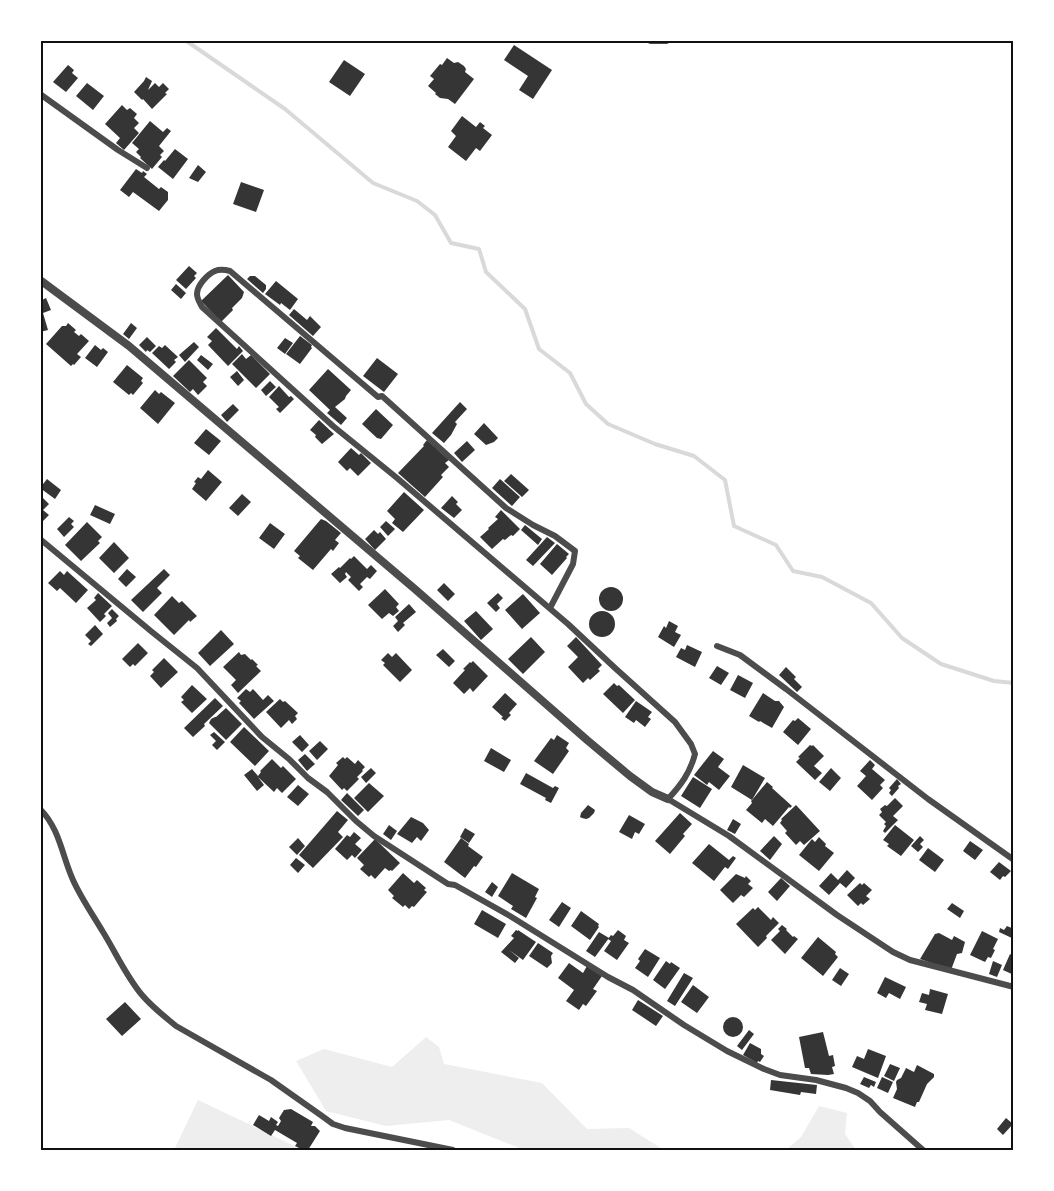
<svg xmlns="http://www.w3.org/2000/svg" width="1054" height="1191" font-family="Commissioner,sans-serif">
<rect width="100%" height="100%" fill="#fff"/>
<!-- green -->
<path fill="#eee" d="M426 1037 439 1047 444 1064 542 1083 587 1129 629 1128 664 1150H524L449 1120 386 1126 326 1111 296 1061 324 1049 392 1067Z
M198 1100 303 1150H174Z
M819 1106 847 1113 845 1134 856 1150H786L801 1137Z"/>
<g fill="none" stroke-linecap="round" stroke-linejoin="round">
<!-- stream -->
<path stroke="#d9d9d9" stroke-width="4" d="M185 40 285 109 373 183 417 201 435 215 451 243 479 249 486 272 525 309 539 349 570 373 586 404 608 424 655 444 694 456 725 480 734 526 776 545 793 571 822 577 871 603 902 638 941 664 994 681 1014 683"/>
</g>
<!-- building -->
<path fill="#353535" d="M514 45 552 70 533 99 519 90 528 76 504 60Z
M447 58 454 63 458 62 464 66 466 69 465 72 474 79 455 104 448 99 440 98 435 94 436 93 428 86 434 79 430 76 440 64 442 65Z
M344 60 365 74 350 96 329 82Z
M68 65 74 70 72 73 78 78 66 92 53 82Z
M146 77 152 81 148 90 155 83 159 87 163 83 169 89 165 93 167 94 152 109 143 99 142 100 134 92 144 81Z
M87 83 104 96 93 110 76 96Z
M122 105 127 110 130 108 137 114 134 118 139 123 134 128 139 133 124 150 116 143 120 138 105 124Z
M462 116 476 127 480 122 485 126 483 128 492 135 480 151 476 148 466 161 448 147 456 136 451 131Z
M150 121 163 132 167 128 171 131 159 146 164 151 160 155 162 157 152 169 140 158 141 157 136 152 139 149 132 143Z
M175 149 188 159 173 179 158 167 164 160 165 161Z
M198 165 206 172 198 182 189 178Z
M136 169 142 173 143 171 147 174 144 177 159 189 161 187 168 192V200L159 211 133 192 129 197 120 190Z
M241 182 264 190 256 212 233 204Z
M189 266 197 273 194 276 196 278 186 289 176 280Z
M228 275 244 292 242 298 232 308 233 310 221 322 201 301Z
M250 276H255L266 285V289L263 293 247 279Z
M276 281 298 299 290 310 281 303 280 305 265 294Z
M176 284 186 293 181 299 171 290Z
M46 298 51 310 43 313 48 330 40 332V308L42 310 40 301Z
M294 309 307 320 310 316 321 327 313 336 289 315Z
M68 323 76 330 74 332 79 336 81 334 89 341 77 354 81 357 74 365 73 364 71 366 46 344 62 326H66Z
M131 323 137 328 129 339 123 334Z
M216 328 237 349 239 346 243 351 228 366 208 345 212 341 207 337Z
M300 336 312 345 311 347 312 348 300 364 286 354Z
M147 337 156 346 150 352 147 350 146 352 139 345Z
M285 338 293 343 285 354 277 348Z
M194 342 199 347 185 362 179 355Z
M95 345 101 350 103 348 108 352 97 367 85 358Z
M165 345 178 357 174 360 176 362 169 369 152 353 159 346 162 348Z
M242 354 246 359 251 355 270 374 256 388 232 364Z
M201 355 213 364 208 370 197 360Z
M377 358 398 374 384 392 363 376Z
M189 360 207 378 203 382 207 386 198 395 193 389 190 392 173 376Z
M127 365 143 378 141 381 143 383 133 395 131 393 129 395 113 382Z
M328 369 351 390 346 396 345 399 335 407 347 418 341 425 327 413 330 410 309 390Z
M237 371 244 380 238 386 230 377Z
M270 381 276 387 266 396 261 390Z
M279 386 289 397 291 396 294 399 280 413 276 409 279 407 269 397Z
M155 390 159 394 161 392 175 403 158 424 140 408Z
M460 402 467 409 455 422 457 424 451 435 444 443 432 433Z
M233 404 239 410 227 422 221 415Z
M376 409 393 425 381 439 377 438 362 424Z
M319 420 334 434 322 444 315 437 316 435 310 430Z
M484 423 498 438 494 442 486 445 474 434Z
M206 429 221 441 209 455 194 443Z
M427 440 449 460 445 463 449 467 441 475 443 477 425 497 398 473 424 446 423 445Z
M467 441 475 450 462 462 454 453Z
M351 448 359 455 361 453 371 463 358 476 350 468 347 471 338 462Z
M208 470 222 482 206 501 192 489 196 483 194 482 198 477 201 479Z
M511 474 529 490 522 497 504 481Z
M47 479 61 490 55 499 40 488Z
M500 479 520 497 512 506 492 488Z
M404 492 424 510 403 532 392 523 395 519 387 511Z
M242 494 251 502 238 516 229 508Z
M40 495 49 504 43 510 49 515 40 524Z
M452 496 458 502 456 504 462 510 454 518 441 508Z
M95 505 115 514 110 524 90 515Z
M501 510 520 529 513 536 511 535 505 540 503 539 492 549 480 537 489 529 488 528 498 519 495 517Z
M69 517 74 521 71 524 74 527 64 537 57 529Z
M321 519 326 521 341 533 335 540 339 543 333 551 331 549 313 570 298 558 300 556 294 551Z
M386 521 395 529 388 536 380 527Z
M87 522 102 537 98 541 100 543 81 561 65 545Z
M270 523 285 534 274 549 259 538Z
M525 525 542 539 538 545 521 530Z
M374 530 378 534 380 532 386 539 375 550 365 539Z
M547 537 555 543 533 566 526 560Z
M114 542 129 558 114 573 99 558Z
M557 544 569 554 566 557 567 558 552 575 540 564Z
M354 556 367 569 371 565 377 571 370 579 367 577 360 584 363 587 359 591 348 580 351 577 346 572 345 574 347 577 340 583 331 574 339 567 340 568 350 558 351 559Z
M127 569 136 577 126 587 118 579Z
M164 569 170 575 157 588 162 593 143 612 131 600Z
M60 571 64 575 67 571 88 590 76 603 60 588 57 591 48 583Z
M444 583 455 594 448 601 437 590Z
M599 599a12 12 0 1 1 24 0a12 12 0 1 1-24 0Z
M385 589 399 604 396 607 399 611 393 616 389 613 382 619 368 605Z
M98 593 112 606 104 614 106 616 100 622 87 608 96 600 94 598Z
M498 593 503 598 497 604 500 608 496 612 487 603Z
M523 594 540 613 522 629 505 610Z
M172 596 179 603 182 601 197 616 190 622 189 620 174 635 154 615Z
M409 604 416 612 403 623 405 625 398 632 393 626 398 621 395 617Z
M112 609 119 616 116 619 117 621 110 627 107 623 112 618 108 613Z
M476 611 493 629 481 640 464 621Z
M589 624a13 13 0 1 1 26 0a13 13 0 1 1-26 0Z
M669 621 678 626 675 632 681 635 674 647 658 637 664 626 666 628Z
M95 625 103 634 91 646 88 644 91 641 85 635Z
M221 630 234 644 210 666 198 653Z
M531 637 545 652 523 674 508 659Z
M576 637 602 665 598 669 600 671 590 680 588 678 583 683 568 667 578 657 567 646Z
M138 643 148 653 135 666 133 664 130 667 122 659Z
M687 645 702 652 695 667 676 657 681 648 685 650Z
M443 649 455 661 449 667 436 655Z
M239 652 241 655 245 654 251 660 252 659 258 665 256 666 261 671 238 693 231 685 236 680 223 667Z
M388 653 392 657 396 653 412 670 400 682 383 665 385 663 381 660Z
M164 658 178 672 161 688 150 676 154 672 152 670Z
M473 661 488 676 473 692 470 688 464 694 453 683 465 670 463 669 470 662 471 663Z
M717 666 729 673 721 685 709 678Z
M786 667 796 677 794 679 802 687 797 692 779 675Z
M738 675 753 683 745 698 730 690Z
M614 683 617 686 619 685 635 700 623 713 603 694Z
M192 685 207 699 192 713 181 702 184 700 181 697Z
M246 689 250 692 253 689 263 700 268 695 274 701 254 719 239 703 241 701 237 698Z
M505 693 517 704 509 713 511 715 505 721 501 718 503 717 492 707Z
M763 693 775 701H779L784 707 772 728 760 721 759 722 749 716Z
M215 698 223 706 204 724 205 726 193 737 184 728Z
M280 699 283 702 285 701 298 713 295 716 297 719 292 724 289 720 281 728 266 712Z
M636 701 652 712 648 717 651 719 645 727 636 720 634 723 625 717Z
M226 708 242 724 226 740 209 723 211 719 215 717H216Z
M798 718 811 729 798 745 783 732 793 720 795 721Z
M244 727 269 751 255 766 230 742Z
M214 732 225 742 217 750 212 745 216 741 210 735Z
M300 735 309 745 302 752 292 742Z
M557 735 569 743 566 748 569 751 553 774 534 761 551 738 554 740Z
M320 741 328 749 317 760 309 751Z
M810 745 812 746 813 745 824 756 814 766 822 773 815 780 796 762 800 758 798 757Z
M491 748 511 760 504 772 484 761Z
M713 751 724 759 718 767 730 776 719 790 709 782 707 785 694 775Z
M305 754 315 764 307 771 298 760Z
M343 757 345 759 347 757 355 764 358 760 365 767 362 770 363 771 357 777 359 779 347 791 344 788 342 790 329 776 338 765 336 763Z
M272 759 281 768 283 766 296 779 282 793 277 788 274 792 258 777 264 785 257 791 244 775 252 769 258 776 261 772 260 771Z
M870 760 875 765 872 769 885 780 880 785 883 788 872 800 857 786 866 776 860 771Z
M743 765 765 778 752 800 767 782 773 787 772 788 792 806 790 808 789 807 773 826 765 819 762 823 746 810 752 803 751 801 752 800 731 787Z
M371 768 376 773 366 783 361 777Z
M831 768 841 778 830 791 819 782Z
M526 773 553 788 555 786 559 788 551 803 545 800 546 798 520 784Z
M693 777 712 789 700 808 681 796Z
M897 779 901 784 898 786 899 788 892 796 889 793 891 790 889 788Z
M369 783 384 796 368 812 354 798Z
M298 785 309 794 298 806 287 797Z
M347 793 364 810 358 816 341 800Z
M895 798 903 806 893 816 898 820 885 833 883 831 886 826 884 824 886 822 879 815 882 812 880 809 885 805 887 806Z
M588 805 595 810 594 813 589 818 586 819 582 818 580 817 581 813Z
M796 805 820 831 804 845 800 841 796 845 785 833 787 831 780 823 782 820 781 819Z
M337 811 348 820 338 832 343 837 313 868 299 855Z
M680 813 692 824 683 834 685 836 670 854 655 841Z
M629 815 645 824 639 834 635 832 632 839 619 832Z
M411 817 423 823 429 830 421 841 417 837 412 843 397 834Z
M733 819 741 824 735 834 727 830Z
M389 825 397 831 391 840 383 834Z
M895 825 914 840 901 856 887 846 889 844 883 840Z
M465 828 475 834 469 843 460 837Z
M354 832 361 838 355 844 362 850 355 858 352 855 347 860 335 849 347 835 350 837Z
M774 836 782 844 770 860 760 851Z
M920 836 924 840 920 844 923 847 918 852 911 846Z
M819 837 826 844 825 846 834 853 819 871 799 855 812 839 815 842Z
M298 838 305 846 297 855 289 847Z
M461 838 469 844 468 846 483 857 476 867 474 866 465 878 444 862Z
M375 839 400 863 392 871 391 870 389 871 385 868 375 879 371 875 369 877 360 869 364 865 357 858Z
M970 841 983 850 975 860 963 851Z
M709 844 729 860 733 856 736 858 728 869 725 867 714 881 692 863Z
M928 848 944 860 935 872 919 860Z
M296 858 305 865 298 873 290 865Z
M999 862 1011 871 1005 877 1003 876 1000 880 990 872Z
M847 870 855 878 846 888 840 883 829 895 819 886 831 873 838 880Z
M403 873 414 883 417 880 426 888 424 890 427 892 414 907 412 906 409 909 405 905 403 907 392 898 394 896 388 890Z
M512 873 539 889 535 897 537 898 526 918 511 909 513 906 498 896Z
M736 874 745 878 746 876 751 881 748 884 753 888 744 897 741 895 733 903 720 890Z
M781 878 790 886 777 901 768 892Z
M492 882 498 887 492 897 485 892Z
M860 883 862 885 864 883 872 890 866 896 870 899 863 905 861 903 858 906 847 895Z
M562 902 571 908 559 927 549 920Z
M952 903 964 911 960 918 947 909Z
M758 907 771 920 773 917 779 923 766 936 767 938 758 947 736 924 753 908 755 910Z
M482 910 506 924 498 938 474 924Z
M581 911 599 924 598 926 599 927 590 940 571 926Z
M782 925 787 929 786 930 793 937 794 936 798 939 785 954 771 940 780 931 778 929Z
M1007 926 1014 929V939L999 932 1000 928 1004 930Z
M516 930 518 931V930L536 942 523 960 509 950 519 958 515 963 501 952 514 938 511 936Z
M618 930 626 936 624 940 629 943 617 960 604 951 611 941 608 939 611 935 613 936Z
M982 931 998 939 993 949 995 950 991 958 988 957 985 962 970 955Z
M599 932 609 938 595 957 586 951Z
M939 933 952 940 954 936 965 942 962 953 957 954 951 970 920 959 935 934Z
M818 937 836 952 835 954 838 957 823 976 801 958Z
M538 943 553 953 551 956 552 963 547 968 529 956Z
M645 949 660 958 648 977 635 968 640 961 638 959Z
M1010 954 1014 956V975L1003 970Z
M666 961 670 964 671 962 680 968 665 989 653 980Z
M993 961 1002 965 997 977 989 974Z
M569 963 583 973 587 966 602 976 593 989 597 991 586 1006 583 1004 579 1010 566 1001 574 990 558 978Z
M840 968 849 974 841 986 832 980Z
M684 973 693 978 675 1006 667 1001Z
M885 977 906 987 900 999 889 993 886 998 877 993Z
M693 985 709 997 697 1013 681 1002Z
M930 989 948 994 942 1014 925 1010 927 1004 919 1002 922 993 929 995Z
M638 1000 663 1016 656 1026 632 1010Z
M125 1002 141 1019 122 1036 106 1019Z
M723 1027a10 10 0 1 1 20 0a10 10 0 1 1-20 0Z
M749 1030 754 1034 742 1050 737 1046Z
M823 1032 829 1056 833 1055 835 1066 832 1067 834 1074 828 1075 811 1074 809 1068H805L799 1037Z
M750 1043 761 1049V1054L764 1056 760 1062 758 1061 757 1063 743 1055Z
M868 1049 886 1056 878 1078 852 1067 857 1056 864 1059Z
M890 1064 900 1068 894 1081 884 1076Z
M917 1065 934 1074V1077L927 1084 919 1102H917L915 1107 893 1098 897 1089 896 1082 897 1080 901 1078 906 1068 914 1072Z
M864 1077 876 1082 874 1087 871 1085 869 1088 860 1084Z
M882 1077 893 1082 888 1093 877 1088Z
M771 1080 817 1085 816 1094 801 1092 800 1095 770 1090Z
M291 1109 313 1122 311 1126H315L320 1131 308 1150H303L295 1146 297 1143 275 1130 271 1136 253 1125 259 1115 269 1121 271 1117 278 1122 276 1125 278 1126 281 1121 279 1118 284 1110Z
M1006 1118 1013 1124 1003 1135 997 1129Z"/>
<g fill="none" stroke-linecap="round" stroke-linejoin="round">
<!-- minor -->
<path stroke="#4c4c4c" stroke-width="6" d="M40 94 118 150 147 168
M40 539 152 632 197 668 262 737 289 759 308 778 327 792 356 821 374 836 448 884 455 885 510 916 608 977 633 990 684 1025 727 1051 764 1069 780 1075 816 1080 846 1088 858 1093 870 1101 880 1112 923 1150
M550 608 573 564 575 551 555 536 533 525 506 508 382 396 378 397 230 271C226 270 220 269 215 271 208 274 197 285 197 294 197 299 200 303 202 307L333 426 397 478 568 624 615 668 675 722 691 744 695 754C690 773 681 785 668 799L729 836 837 915 893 952 910 960 1014 987
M717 646 740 655 786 689 928 799 1014 860
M40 809C60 829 62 856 73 880 81 898 93 915 103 932 116 953 126 976 142 995 152 1007 164 1016 176 1026L271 1080 322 1116 333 1124 345 1128 453 1150"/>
<!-- tertiary -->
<path stroke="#4c4c4c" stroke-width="8" d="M651 40H666
M40 280 129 346 416 590 587 740 630 776 652 792 668 799"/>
</g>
<!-- border -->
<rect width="1054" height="1191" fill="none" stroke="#ffffff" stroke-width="84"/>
<rect x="42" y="42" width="970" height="1107" fill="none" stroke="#111" stroke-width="2"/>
</svg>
